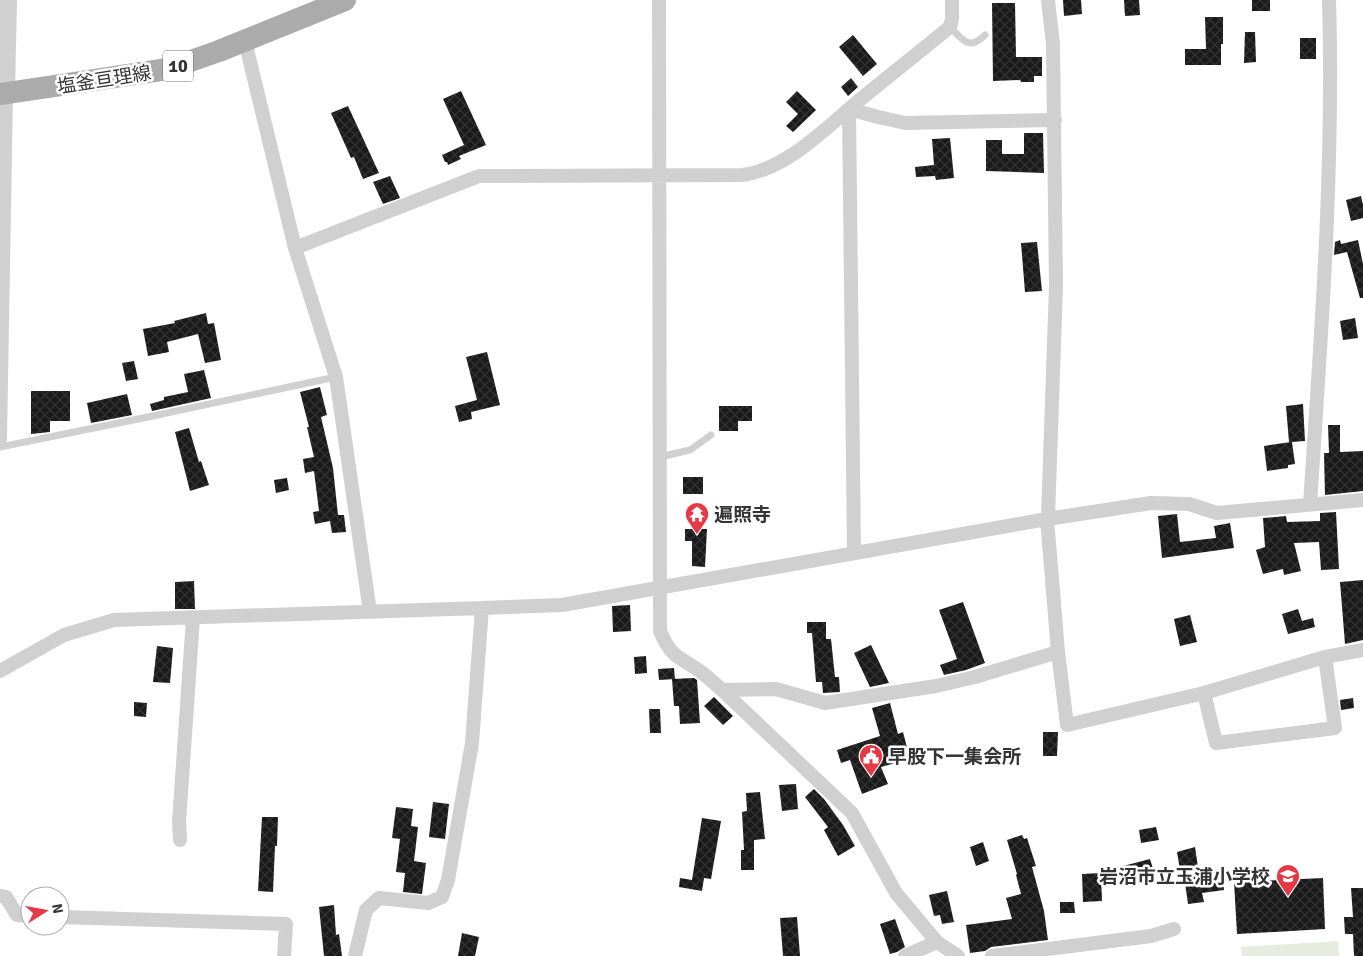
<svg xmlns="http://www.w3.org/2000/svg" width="1363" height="956" font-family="Signika,'Noto Sans JP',sans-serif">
<defs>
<pattern id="building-cross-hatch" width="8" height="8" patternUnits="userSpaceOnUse" patternTransform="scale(1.25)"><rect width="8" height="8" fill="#1a1a1a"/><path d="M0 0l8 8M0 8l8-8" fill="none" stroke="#333"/></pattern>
</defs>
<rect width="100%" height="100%" fill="#fff"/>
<!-- pitch -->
<path fill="#e6ecdf" d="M1338 941 1339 956H1242L1241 947Z"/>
<!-- building -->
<path fill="url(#building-cross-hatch)" d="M1063 0H1081L1082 14 1064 16Z
M1124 0H1139L1140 15 1125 16Z
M1252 0H1270V11H1252Z
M992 3H1015L1016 57H1042V76H1034V82H1021L1020 80 993 81Z
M1205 17H1223V44H1221V65H1185V49H1206Z
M1245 32H1255L1256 62 1244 63Z
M853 35 877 64 863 76 839 47Z
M1300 38H1316V59H1300Z
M851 78 858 87 848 96 841 87Z
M461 91 486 145 459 156 461 159 448 165 447 162H445L442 155 464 145 443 99Z
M797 91 816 110 793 132 786 126 798 114 786 102Z
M348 106 379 173 363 179 354 157 351 158 331 113Z
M1024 133H1043L1044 173 986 171V140H1002V154H1024Z
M950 138 954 178 936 180 935 176 916 177 915 167 934 165 932 139Z
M390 176 400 198 383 204 373 182Z
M1361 196 1363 205V218L1351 221 1346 200Z
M1340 240 1341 244 1358 240 1363 264V298H1360L1347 252 1334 255 1335 242Z
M1037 242 1042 291 1025 292 1021 243Z
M206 313 208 324 214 323 221 360 205 363 198 334 167 342 169 352 148 356 143 329 175 323 174 321Z
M1355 318 1358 338 1343 340 1340 321Z
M487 352 500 405 471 412 472 419 459 422 455 406 477 400 466 357Z
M134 361 138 379 126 381 122 363Z
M204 370 211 398 152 411 150 404 164 400V397L188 392 184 374Z
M320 387 327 415 321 417 333 468 338 515H344L346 532 332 533 330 521 315 524 313 512 319 511 314 471 305 473 303 459 314 457 307 427H309L300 392Z
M31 391H70V421H50V432L31 434Z
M127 394 132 415 91 423 87 403Z
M1303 404 1305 441 1292 442 1295 464 1288 465V468L1267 471 1264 446 1291 442H1289L1286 406Z
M719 406H752V421H738V431H719Z
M1328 425H1340V452L1363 451V491L1325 495 1324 453H1329Z
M189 428 199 462 201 461 209 485 190 491 175 432Z
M683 477H703V494H683Z
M287 478 289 490 276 493 274 480Z
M1336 512 1339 569 1321 570 1319 542 1294 543 1301 571 1284 575 1283 569 1263 574 1256 550 1265 547 1263 518 1286 516 1287 522 1320 521V513Z
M1177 514 1180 542 1216 538 1214 526 1230 523 1234 548 1162 558 1158 516Z
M685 529H707L705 567 692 566V541H685Z
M1363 580V640L1345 644 1340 582Z
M194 581 195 609H175V582Z
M963 602 985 663 966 670 944 675 940 665 957 659 939 610Z
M630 605 631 631 613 632 612 606Z
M1298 609 1302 621 1313 618 1315 627 1288 634 1282 614Z
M1190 615 1197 642 1180 646 1174 619Z
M807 622H826V639H831L835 677H839L840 692 823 693 822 682H816L812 633H807Z
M871 645 889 683 870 687 854 653Z
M157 646 173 648 170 683 153 682Z
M646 656 647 673 635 674 634 657Z
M674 668 675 679 659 680 658 669Z
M694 678 697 680 700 723 680 724 679 706H674L672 679Z
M714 697 733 716 723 725 704 706Z
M1353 698 1354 708 1341 710 1340 700Z
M134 702 147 703 146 717 134 716Z
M890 703 898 734 903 732 910 759 881 767 888 784 862 794 850 760 841 763 837 750 880 736 872 708Z
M649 709H660L661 733H650Z
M1043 732H1058L1057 756H1043Z
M796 784 798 809 782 811 779 785Z
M814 789 824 799 843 825 855 846 838 856 824 830 828 827 805 797Z
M760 792 765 839 754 840V870H741V850H744L742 812 747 811 746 793Z
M433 802 449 804 445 839 429 837Z
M396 807 413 809 411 826 418 827 414 861 426 863 422 894 403 892 405 873 396 872 400 839 392 838Z
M262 817H278L277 846H275L273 892 258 891Z
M702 818 721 821 711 879 704 878 702 891 679 887 680 878 692 880Z
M1156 827 1159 840 1141 843 1139 830Z
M1022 835 1024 839 1027 838 1036 866 1032 867 1044 911 1048 940 991 947 985 951 970 953 966 925 1012 919 1006 898 1021 894 1016 875 1017 874 1007 840Z
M983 842 989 861 976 866 970 847Z
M1195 847 1200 881 1223 880 1224 890 1202 893 1204 902 1188 904 1184 876H1181L1177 852Z
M1150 859 1153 869 1126 876 1123 866Z
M1101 873 1102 901 1083 902 1082 874Z
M1323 878 1325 929 1237 934 1234 882Z
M1351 888H1363V956H1354L1353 934H1345L1344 917H1353Z
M947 891 954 922 942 924 940 915 934 916 929 895Z
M1060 902H1074L1075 913H1060Z
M334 905 336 935 339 934 342 956H324L319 907Z
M797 917 800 956H783L780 918Z
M895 919 905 947 897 952 890 954 880 924Z
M462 933 479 937 475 956H458Z"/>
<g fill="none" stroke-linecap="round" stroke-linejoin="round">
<!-- service -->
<path stroke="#d0d0d0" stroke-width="7" d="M950 27C963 40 969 51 985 35
M0 447 148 417 336 377
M660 457 690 450 711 435"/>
<!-- minor -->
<path stroke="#d0d0d0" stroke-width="14" d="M659 0 660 631C672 659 678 655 701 672 708 677 715 684 722 690L852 813 896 893 937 942 958 956
M1048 0 1053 44 1056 286 1048 517 1047 519 1058 652 1067 725 1204 693 1325 657 1363 650
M245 41 295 248 336 377 370 612
M295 248 479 176 742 175C785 170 825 129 857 102 888 77 919 52 950 27L952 19V0
M0 439 6 93
M1310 504C1321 337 1334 168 1329 0
M854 552 849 109 878 117 905 123 1055 120
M0 671 64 635 114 620 482 608
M722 690 776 689 825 703 936 686 975 677 1058 652
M1204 693 1216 743 1335 728 1325 657
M180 840 179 822 193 618
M0 896 6 897 17 915 30 916
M60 917 286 924 284 956
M355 956 366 910 379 898 428 903 442 897 448 880 472 743 482 608 562 605 1047 519 1151 503 1189 504 1217 513 1363 500
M905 956 937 942
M992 956 1151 936 1174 929"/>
<!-- tertiary -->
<path stroke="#d0d0d0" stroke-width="18" d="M6 93 8 0"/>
<!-- primary -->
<path stroke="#ababab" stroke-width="22" d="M0 94 168 69 219 51 345 0"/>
</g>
<!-- icons -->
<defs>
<g id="temple-pin" transform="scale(1.25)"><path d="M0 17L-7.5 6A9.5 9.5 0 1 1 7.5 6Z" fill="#e63946" stroke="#fff"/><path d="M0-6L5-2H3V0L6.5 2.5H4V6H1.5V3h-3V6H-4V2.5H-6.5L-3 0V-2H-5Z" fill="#fff"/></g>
<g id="civic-pin" transform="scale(1.25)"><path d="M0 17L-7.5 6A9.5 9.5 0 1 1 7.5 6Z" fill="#e63946" stroke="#fff"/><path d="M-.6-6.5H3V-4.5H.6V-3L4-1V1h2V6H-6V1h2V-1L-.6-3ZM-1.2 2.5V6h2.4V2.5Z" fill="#fff"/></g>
<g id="school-pin" transform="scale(1.25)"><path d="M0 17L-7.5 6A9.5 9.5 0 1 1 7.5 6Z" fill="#e63946" stroke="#fff"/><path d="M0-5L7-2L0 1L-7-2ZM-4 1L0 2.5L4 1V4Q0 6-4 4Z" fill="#fff"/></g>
</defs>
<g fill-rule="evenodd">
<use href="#temple-pin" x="697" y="514"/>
<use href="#civic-pin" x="871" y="756"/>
<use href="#school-pin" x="1288" y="876"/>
</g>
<g text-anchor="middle" stroke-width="5" stroke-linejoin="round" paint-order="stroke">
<!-- shield labels -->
<rect fill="#fff" stroke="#707070" stroke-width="1" x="163" y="50.5" width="30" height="31" rx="4"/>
<g font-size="18" font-weight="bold" fill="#333">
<text x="178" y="72">10</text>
</g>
<!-- street labels -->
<g font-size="19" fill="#333" stroke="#fff">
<text transform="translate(104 79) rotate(-9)" y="7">塩釜亘理線</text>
</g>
<!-- poi labels -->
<g font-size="19" font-weight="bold" fill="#333" stroke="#fff" text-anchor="start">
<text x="714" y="521">遍照寺</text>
<text x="888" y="763">早股下一集会所</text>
<text x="1270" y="883" text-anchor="end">岩沼市立玉浦小学校</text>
</g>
</g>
<!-- north arrow -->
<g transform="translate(45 911) rotate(79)"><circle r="24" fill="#ffffff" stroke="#adadad"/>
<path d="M0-4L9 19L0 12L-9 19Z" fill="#e63946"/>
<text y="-8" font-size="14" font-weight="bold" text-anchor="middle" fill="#333333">N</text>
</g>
</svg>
